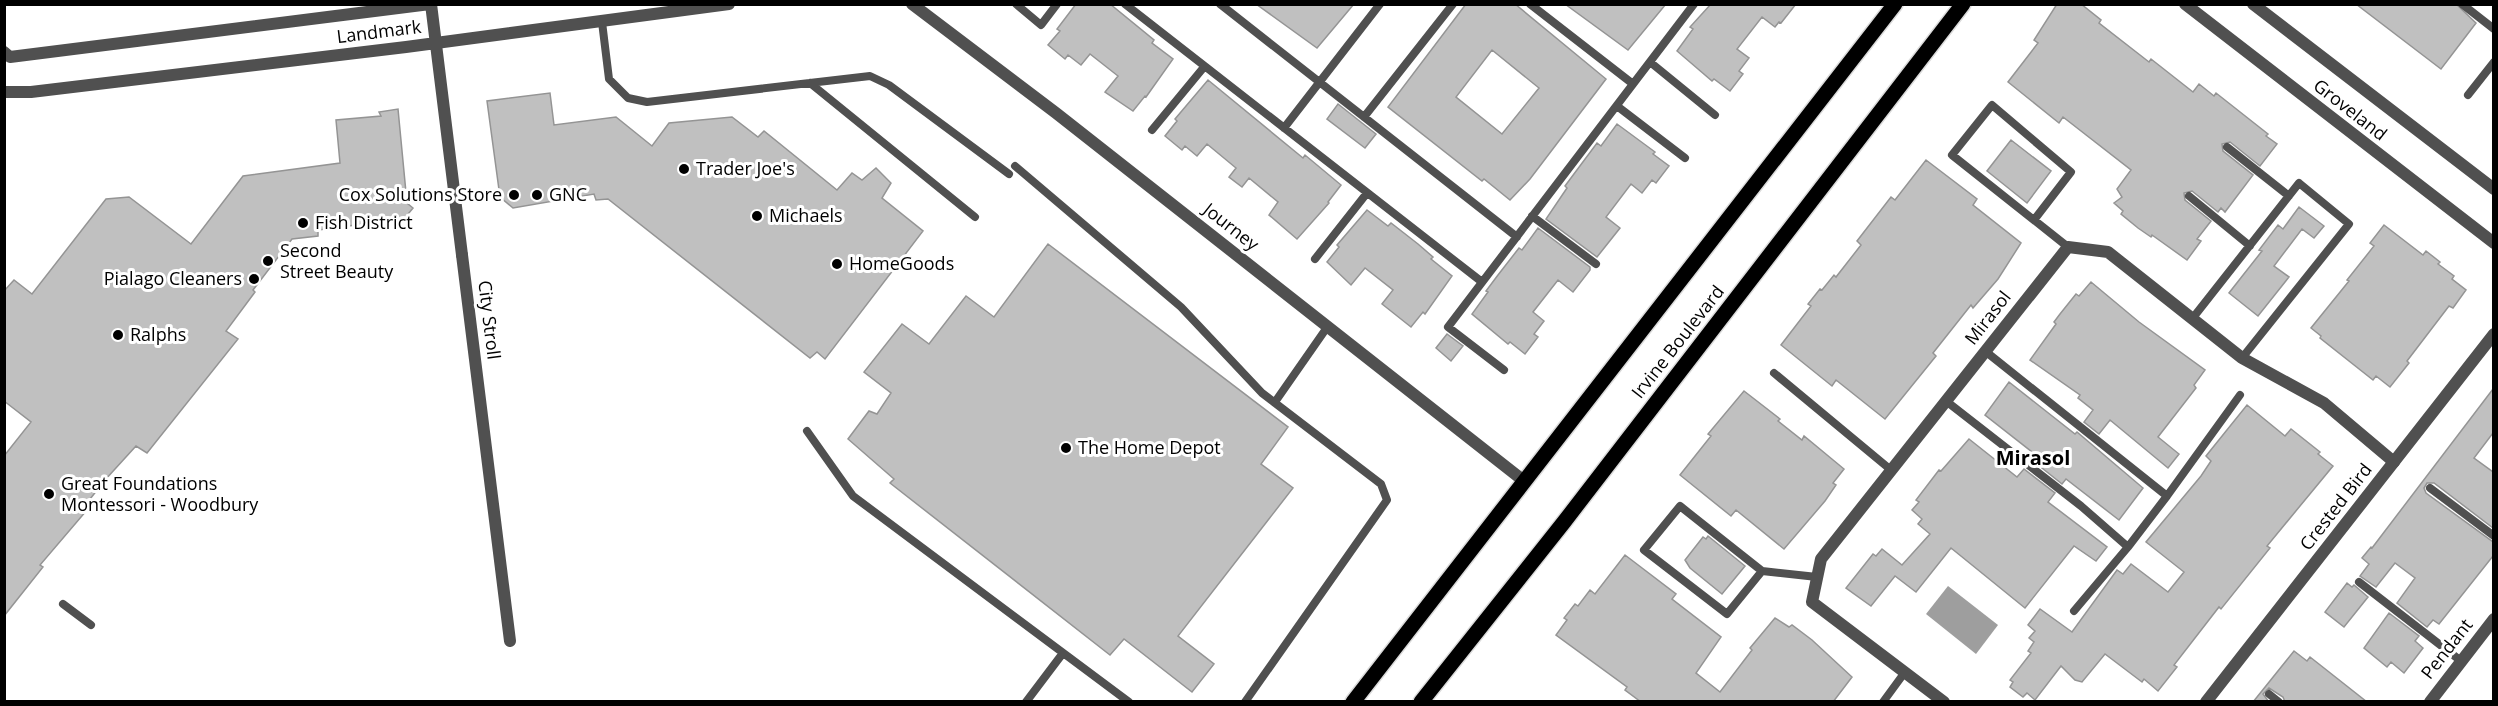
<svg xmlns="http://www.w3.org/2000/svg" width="2498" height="706" font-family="'Open Sans',sans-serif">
<rect width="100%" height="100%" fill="#fff"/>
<!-- water -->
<path fill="#9e9e9e" d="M1948 586 1998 625 1976 654 1926 614Z"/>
<!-- building -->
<path fill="#c0c0c0" stroke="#949494" stroke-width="1.5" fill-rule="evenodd" d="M1076 4H1110L1154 40 1152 43 1173 59 1146 97 1145 96 1133 111 1105 92 1118 76 1090 54 1081 65 1068 55 1065 59 1048 45 1060 31 1057 29Z
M1256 4H1354L1317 48Z
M1466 4H1515L1606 79 1530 179 1510 200 1484 179 1482 181 1388 107ZM1492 50 1539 88 1502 134 1456 97Z
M1565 4H1666L1628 50Z
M1711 4H1796L1781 23 1779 22 1775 27 1762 17 1737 49 1749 58 1739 71 1743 74 1730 91 1714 79 1712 81 1677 51 1693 29 1690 27Z
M2057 4H2081L2101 20 2099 23 2149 62 2151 59 2193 92 2199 84 2214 96 2216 93 2268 134 2266 136 2277 144 2260 166 2230 142 2222 144 2223 151 2253 175 2225 212 2221 208 2218 212 2192 191 2184 193 2185 200 2211 221 2197 239 2201 241 2187 260 2152 235 2151 237 2138 228 2121 214 2123 211 2114 203 2122 197 2117 189 2131 170 2063 117 2059 123 2008 82 2038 43 2034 40Z
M2356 4H2456L2476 23 2441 69Z
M1208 80 1303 158 1305 155 1341 185 1328 202 1329 203 1297 239 1269 215 1278 202 1249 178 1242 187 1229 177 1236 168 1207 144 1197 156 1185 146 1182 150 1165 136 1177 121 1175 119Z
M550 93 554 125 616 117 652 146 669 123 732 117 758 137 764 131 837 190 852 173 862 180 876 168 891 183 882 198 923 231 825 359 817 352 810 358 608 199 596 200 594 194 513 208 500 197 487 101Z
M1338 104 1376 134 1365 148 1327 119Z
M398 109 407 203 413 208 399 225 394 220 318 230V236L292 239 253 290 255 292 226 331 238 339 147 453 136 446 105 480 83 508 87 510 40 565 43 567 4 616V456L31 422 4 401V291L14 280 32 294 106 199 129 197 191 244 243 176 340 163 336 120 381 116 379 112Z
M1617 124 1655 152 1653 154 1669 166 1656 183 1652 180 1642 193 1631 184 1606 217 1620 228 1597 257 1546 219 1567 188 1565 186 1597 143 1601 146Z
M2011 140 2051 171 2027 203 1987 171Z
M1926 160 1977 199 1973 205 2021 243 1998 279 1973 308 1971 305 1933 353 1936 356 1885 419 1836 380 1832 386 1781 345 1811 306 1808 304 1820 289 1822 290 1834 275 1836 277 1861 245 1857 241 1891 197 1895 200Z
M2299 207 2324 226 2314 238 2302 229 2274 266 2289 277 2258 316 2229 293 2262 251 2259 250 2278 225 2283 229Z
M1367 210 1388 226 1391 223 1418 244 1433 257 1431 259 1452 276 1425 314 1423 312 1411 327 1382 304 1393 290 1365 268 1351 285 1327 262 1339 247 1337 245Z
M2384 225 2423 255 2426 251 2440 262 2438 264 2454 276 2452 279 2466 290 2453 308 2449 306 2407 361 2409 363 2390 387 2376 376 2373 380 2320 338 2321 336 2311 328 2349 281 2347 280 2374 246 2370 243Z
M1538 228 1590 267V270L1573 292 1558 280 1533 312 1544 321 1534 334 1538 337 1525 354 1510 342 1508 344 1472 314 1488 292 1486 291 1498 275 1519 248 1522 250Z
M1048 244 1288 427 1261 464 1293 488 1178 636 1214 664 1192 692 1124 639 1110 655 890 483 894 479 848 439 869 411 877 414 891 393 864 372 902 324 929 344 966 296 994 317Z
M2091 282 2139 322 2205 370 2194 385 2196 388 2158 437 2179 454 2168 468 2110 420 2099 434 2084 422 2093 410 2078 398 2080 395 2030 360 2056 324 2054 322 2060 314 2076 294 2079 296Z
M1447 334 1463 346 1451 361 1436 348Z
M2009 382 2075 434 2077 432 2143 488 2119 520 2066 479 2062 484 2032 460 2036 455 1985 415Z
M2493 389V433L2474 458 2493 472V528L2434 483H2427L2424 488 2426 493 2493 542V556L2439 624 2433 620 2427 627 2397 603 2415 578 2395 563 2376 587 2360 576 2369 564 2362 558 2371 547 2372 548Z
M1744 391 1780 419 1778 421 1802 440 1804 436 1844 469 1833 483 1836 485 1825 501 1784 549 1736 510 1731 516 1680 475 1711 436 1708 434Z
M2247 405 2285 436 2291 429 2320 452 2318 454 2333 466 2267 546 2270 548 2221 609 2219 607 2174 665 2177 667 2158 691 2144 679 2142 682 2105 654 2082 682 2075 680 2061 666 2035 700 2027 693 2023 697 2010 687 2013 682 2010 680 2031 653 2028 651 2034 642 2029 638 2035 631 2028 625 2040 609 2072 632 2117 570 2123 574 2131 564 2168 592 2184 572 2146 542 2201 476 2211 461 2206 456Z
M1969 439 2017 477 2024 469 2055 493 2048 502 2107 547 2096 561 2074 546 2025 608 1951 548 1916 592 1895 576 1871 606 1846 588 1873 554 1876 556 1882 549 1902 565 1930 534 1918 524 1922 519 1912 510 1919 502 1916 500 1939 470 1941 471Z
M1708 536 1745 566 1722 594 1690 568 1685 560 1703 537 1706 539Z
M1625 555 1676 594 1672 599 1721 637 1696 673 1720 692 1752 650 1750 648 1775 618 1789 627 1792 625 1812 640 1852 677 1833 702H1641L1625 690 1627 687 1556 635 1567 620 1564 618 1575 604 1578 606 1590 590 1595 594Z
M2347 583 2352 587 2354 585 2368 597 2344 627 2325 612Z
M2389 613 2419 636 2415 641 2423 648 2404 673 2391 662 2387 667 2364 648Z
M2294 651 2307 661 2310 657 2367 702H2285L2283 697 2269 688 2263 694 2269 702H2253Z"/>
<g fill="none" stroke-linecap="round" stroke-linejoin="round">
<!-- primary casing -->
<g stroke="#dbdbdb" stroke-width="18">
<path id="primary" d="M1353 702 1895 4
M1421 702 1564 522 1963 4"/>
</g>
<!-- service -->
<path stroke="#505050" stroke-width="8" d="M1016 4 1041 25 1057 4
M1125 4 1482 282
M1220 4 1517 237
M1530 4 1633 84
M2462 4 2494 29
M602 22 609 79 628 98 647 102 870 76 889 85 1009 174
M1650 62 1715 115
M810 83 975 217
M2468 95 2494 62
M1617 106 1685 158
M1364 117 1453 4
M1284 128 1380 4
M1152 130 1204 67
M2227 147 2289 196
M1015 166 1181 307 1262 393 1381 484 1387 500 1245 702
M2189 196 2250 246
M1532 216 1596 264
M2034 220 2071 172 1992 105 1952 155 2068 247
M1315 259 1367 193
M2192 319 2299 183 2349 224 2242 358
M1985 351 2167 496 2240 395
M1504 370 1448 327 1694 4
M1774 373 1891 470
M1946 401 2081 506 2128 547 2074 611
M1275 402 1328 326
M807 431 853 496 1129 702
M2430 488 2494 536
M2128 547 2167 496
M1762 571 1727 614 1644 550 1680 506 1762 571 1817 577
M2359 582 2461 661
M63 604 91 625
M2269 694 2279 702
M1026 702 1063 653
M1883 702 1905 672"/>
<!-- minor -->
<path stroke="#505050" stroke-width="12" d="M912 4 1056 113 1524 481
M462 255 510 641
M1944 702 1812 602 1821 559 2068 247 2108 252 2242 358 2324 403 2394 462
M2430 702 2494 619"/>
<!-- tertiary -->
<path stroke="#505050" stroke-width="12" d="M431 4 462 255
M2185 4 2494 243
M2253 4 2494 189
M4 52 10 57 430 4
M4 92H31L406 47 729 4
M2206 702 2494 334"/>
<!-- primary -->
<use href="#primary" stroke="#000" stroke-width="15"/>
</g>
<!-- markers -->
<g fill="#000" stroke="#fff" stroke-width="2">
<circle cx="684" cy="169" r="6"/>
<circle cx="514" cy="195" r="6"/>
<circle cx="537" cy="195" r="6"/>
<circle cx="757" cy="216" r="6"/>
<circle cx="303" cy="223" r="6"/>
<circle cx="268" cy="261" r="6"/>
<circle cx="837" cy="264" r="6"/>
<circle cx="254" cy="279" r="6"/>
<circle cx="118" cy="335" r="6"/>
<circle cx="1066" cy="448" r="6"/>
<circle cx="49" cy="494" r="6"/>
</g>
<g text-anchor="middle" stroke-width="6" stroke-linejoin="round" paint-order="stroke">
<!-- street labels -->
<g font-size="18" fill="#000" stroke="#fff">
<text transform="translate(379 32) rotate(-7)" y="6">Landmark</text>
<text transform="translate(2350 110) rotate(38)" y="6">Groveland</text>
<text transform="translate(1231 227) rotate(38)" y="6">Journey</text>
<text transform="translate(1988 318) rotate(-52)" y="6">Mirasol</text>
<text transform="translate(489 320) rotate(83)" y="6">City Stroll</text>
<text transform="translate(1678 342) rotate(-52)" y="6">Irvine Boulevard</text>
<text transform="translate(2336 507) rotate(-52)" y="6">Crested Bird</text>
<text transform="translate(2447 649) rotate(-52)" y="6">Pendant</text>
</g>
<!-- poi labels -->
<g font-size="18" fill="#000" stroke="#fff" text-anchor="start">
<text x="696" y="175">Trader Joe's</text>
<text x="502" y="201" text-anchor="end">Cox Solutions Store</text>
<text x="549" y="201">GNC</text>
<text x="769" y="222">Michaels</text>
<text x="315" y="229">Fish District</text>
<text x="280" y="257">Second<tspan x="280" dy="21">Street Beauty</tspan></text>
<text x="849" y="270">HomeGoods</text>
<text x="242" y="285" text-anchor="end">Pialago Cleaners</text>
<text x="130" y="341">Ralphs</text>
<text x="1078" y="454">The Home Depot</text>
<text x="61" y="490">Great Foundations<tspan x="61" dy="21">Montessori - Woodbury</tspan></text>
</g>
<!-- neighbourhood labels -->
<g font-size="20" font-weight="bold" fill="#000" stroke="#fff">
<text x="2033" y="465">Mirasol</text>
</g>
</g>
<!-- border -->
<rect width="2498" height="706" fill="none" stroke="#000000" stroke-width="12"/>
</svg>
